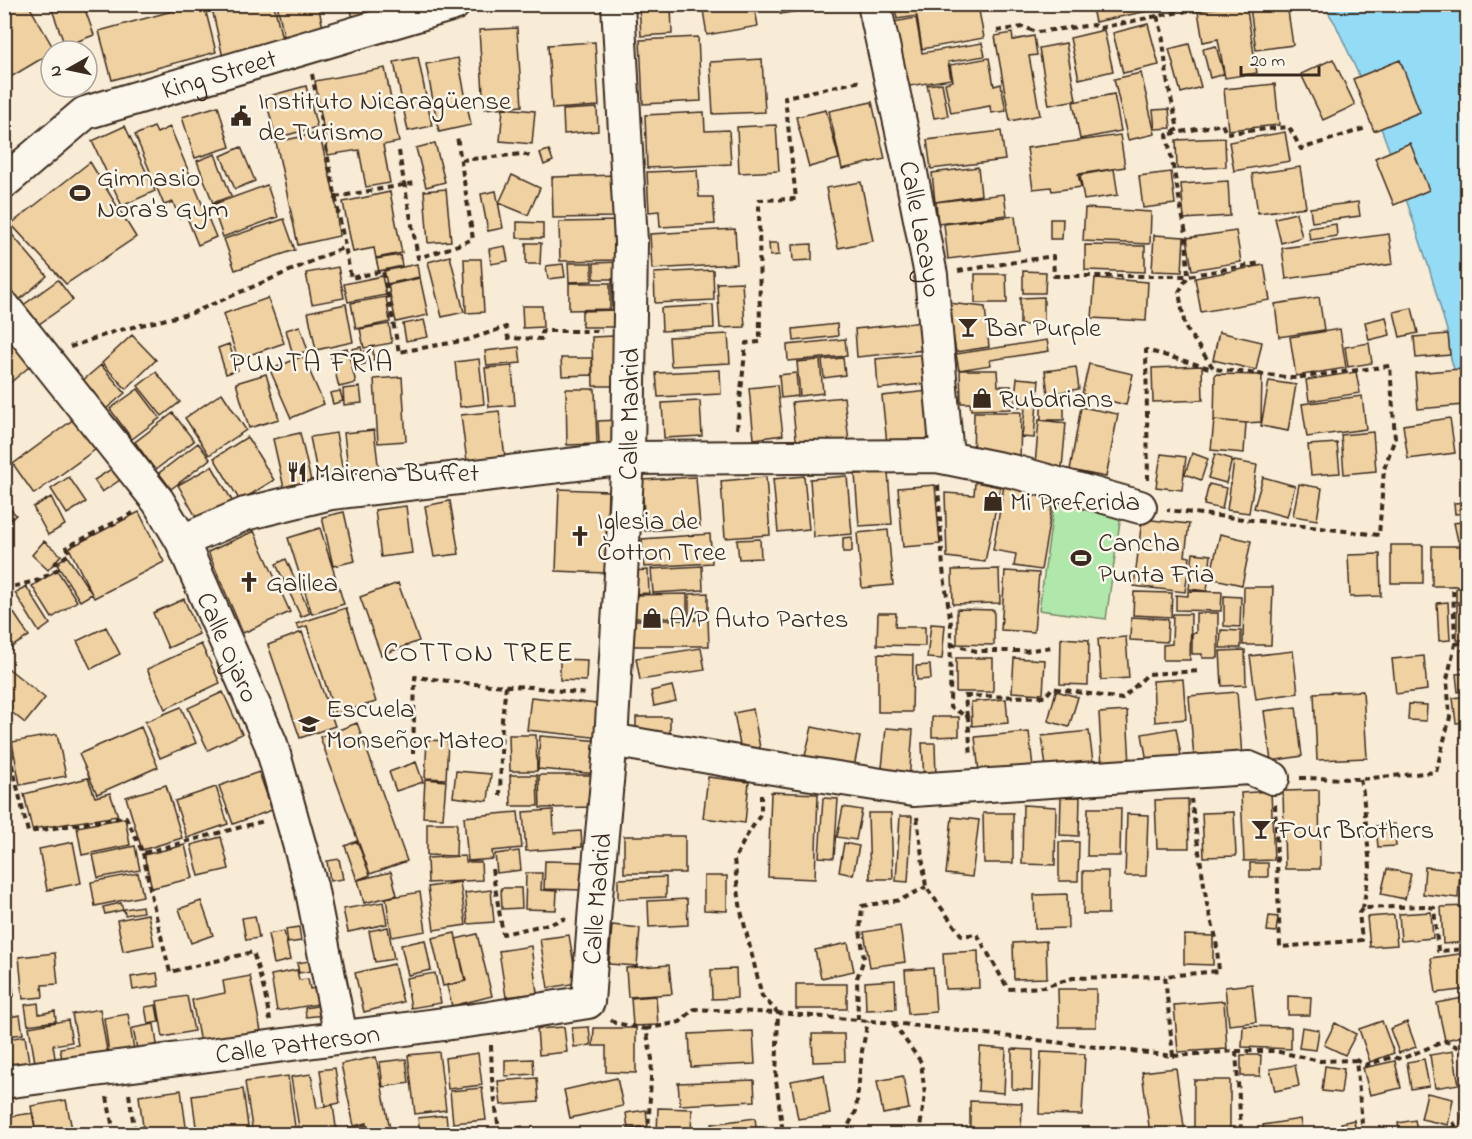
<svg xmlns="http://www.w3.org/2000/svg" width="1472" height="1139" font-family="'Indie Flower',sans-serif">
<rect width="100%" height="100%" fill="#f8ecd6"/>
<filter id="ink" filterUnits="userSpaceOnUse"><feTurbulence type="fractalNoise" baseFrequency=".0167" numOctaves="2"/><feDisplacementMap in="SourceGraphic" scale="12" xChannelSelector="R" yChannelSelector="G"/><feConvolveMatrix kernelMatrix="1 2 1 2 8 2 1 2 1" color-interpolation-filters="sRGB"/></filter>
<g filter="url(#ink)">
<!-- green -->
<path fill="#b0e8ac" stroke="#768965" stroke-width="1.5" d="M1055 497 1122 507 1106 619 1039 610Z"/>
<!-- water -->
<path fill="#94dbf6" stroke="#7094a0" stroke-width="1.5" d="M1323 5H1467V416L1450 355 1448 334 1429 268 1394 163 1372 104 1335 23Z"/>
<!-- building -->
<path fill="#f0d1a2" stroke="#3b2a1e" stroke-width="1.5" d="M4 4H28L55 51H51V53L4 81Z
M50 4H83L94 35 65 46Z
M198 4H204L216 52 112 80 99 31Z
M211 4H274L284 48 224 62Z
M277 4H318L323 28 284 36Z
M349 4H370L373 15 354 21Z
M370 4H406L373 15Z
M639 4H671L672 34 641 36Z
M702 4H754L758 26 707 35Z
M779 4H831V5L780 14Z
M894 4H959L960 7 978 5 984 38 922 49 917 16 897 19Z
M1091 4H1152L1153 10 1095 22Z
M1236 4H1246L1257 73 1225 78 1218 39 1203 42 1198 11Z
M1272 4H1287L1293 45 1256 50 1250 8Z
M916 18 922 53 982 43 985 56 948 62 951 79 904 87 893 22Z
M1148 24 1159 65 1123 73 1113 33Z
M517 28 522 106 484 109 479 30Z
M1104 30 1113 71 1079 79 1070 38Z
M1012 33 1013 40 1034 36 1037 55 1029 56 1040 115 1010 121 995 36Z
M698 37 701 101 643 104 640 40Z
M595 42 599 106 552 109 548 45Z
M1066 43 1076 100 1049 105 1039 48Z
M1189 44 1201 87 1181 93 1169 49Z
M1216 46 1224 74 1210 78 1203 49Z
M418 57 432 126 408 131 394 62Z
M458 58 471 125 439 132 426 64Z
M989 58 994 86 1001 84 1006 111 991 113 990 106 951 113 945 83 953 81 950 65Z
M762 59 765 112 713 114 710 62Z
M1333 59 1355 105 1323 120 1301 74Z
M1400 60 1420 112 1374 131 1353 79Z
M385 68 399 142 383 145 390 183 366 187 359 150 328 155 315 81Z
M1141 73 1155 134 1128 140 1114 79Z
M942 83 948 116 934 118 927 85Z
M1275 84 1279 125 1228 130 1224 89Z
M306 86 317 127 276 138 265 97Z
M1114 94 1121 131 1080 139 1073 102Z
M872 102 885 159 842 169 829 111Z
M218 106 230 147 195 158 182 117Z
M503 108 535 111 532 144 500 141Z
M597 108 598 131 564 134 563 110Z
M1169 109 1171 128 1155 129 1153 110Z
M826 110 839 159 809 167 796 117Z
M704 112 705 131 729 130 731 164 647 168 645 115Z
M776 125 779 171 739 173 737 127Z
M125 126 155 191 122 206 92 141Z
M154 127 157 133 170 127 216 237 198 245 186 215 179 218 173 202 164 205 135 135Z
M1001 131 1005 160 931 169 927 140Z
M1285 132 1290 161 1234 171 1229 142Z
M319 133 335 197 339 236 298 245 276 142Z
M1120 135 1125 167 1078 174 1081 187 1052 191 1051 187 1033 189 1027 148Z
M1225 138 1226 167 1177 169 1176 140Z
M435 143 445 182 426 187 416 148Z
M1410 143 1429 190 1394 205 1375 158Z
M241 147 255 181 235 189 221 156Z
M549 150 553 161 544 165 540 153Z
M215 154 231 196 213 203 197 161Z
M90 162 136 237 66 284 11 224Z
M978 167 981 195 935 202 932 173Z
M1300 167 1306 207 1258 213 1252 174Z
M1114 169 1118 195 1084 200 1080 175Z
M697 170 699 197H713L715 224 660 227 659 211 649 212 647 172Z
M1171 172 1175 204 1143 208 1139 176Z
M512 175 540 188 528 215 499 203Z
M616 175V217L553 218 552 177Z
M1228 181 1230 216 1184 219 1181 184Z
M861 182 873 241 838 248 826 188Z
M267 185 278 217 223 237 212 205Z
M446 189 451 241 428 243 424 191Z
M496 191 503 228 488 231 481 194Z
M390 192 402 253 376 258 374 248 353 252 343 202Z
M1004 194 1007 215 938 224 936 202Z
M1358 202 1360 216 1312 222 1310 208Z
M1085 208 1151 212 1150 244 1083 241Z
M1296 213 1302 237 1281 243 1275 218Z
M1015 216 1019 250 948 259 944 224Z
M284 219 295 250 235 270 224 239Z
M1050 219H1063L1062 239H1050Z
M619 221 620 260 560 261 559 222Z
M517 222 543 223V238H517Z
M1336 224 1337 236 1310 240 1308 228Z
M4 225 47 276 18 301 4 285Z
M735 229 737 264 652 269 650 234Z
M1236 231 1241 262 1192 270 1187 238Z
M1389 234 1393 264 1286 279 1282 248Z
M1154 235 1184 237 1182 272 1152 271Z
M526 243H541L540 264H526Z
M769 243H778L779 255 770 256Z
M812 244V260L793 261 792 245Z
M1085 245 1145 246V272L1085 270Z
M505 246 508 261 491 264 489 249Z
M400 255 402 266 379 271 376 259Z
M450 256 464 312 442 317 428 262Z
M464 259H481L484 312 466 313Z
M619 262V279H594V263Z
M568 263H592V281L569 282Z
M417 264 419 277 387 284 384 271Z
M563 264 565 277 548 279 546 266Z
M1264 265 1270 300 1201 312 1195 278Z
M338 267 344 298 312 304 306 273Z
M713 270 714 300 655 303 654 273Z
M1023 271 1046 272 1045 293H1023Z
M975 274H1006L1007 303H975Z
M382 276 386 295 348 302 344 284Z
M420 278 428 315 396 322 388 285Z
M1095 278 1148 282 1146 321 1092 318Z
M58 280 73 300 32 329 18 309Z
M612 280H622V307H612Z
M742 282 745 327 720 328 717 283Z
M569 283H610V309L569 310Z
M386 297 390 322 356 329 351 303Z
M1044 297V325H1020V298Z
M1319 297 1324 330 1279 337 1275 304Z
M268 298 284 343 238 359 223 314Z
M948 303 985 307 989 347 956 352Z
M346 304 353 342 316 350 308 312Z
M713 305 714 328 662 331 661 308Z
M522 306H542L543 327 523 328Z
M1412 308 1418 333 1400 337 1394 312Z
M616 310 617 327H582V311Z
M1386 317 1390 335 1369 340 1365 322Z
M424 320 428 337 406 341 403 324Z
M923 322 926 350 857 357 855 329Z
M389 324 392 343 364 348 360 329Z
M837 324 838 336 794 341 793 329Z
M4 325 35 362 4 388Z
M300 326 308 351 293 355 286 330Z
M1340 329 1346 368 1296 376 1290 337Z
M1219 332 1262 342 1256 370 1213 360Z
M728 334 730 363 671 366 669 337Z
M1448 334 1450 355 1416 358 1414 337Z
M132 335 156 360 126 389 102 363Z
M614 336 615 386H593L592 337Z
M845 339 847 356 788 361 787 345Z
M1047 340 1049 351 990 360 991 365 959 370 956 354Z
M1369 343 1372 363 1348 367 1345 347Z
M229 344 238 370 226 374 218 348Z
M361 347 365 364 356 366 352 349Z
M519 347 521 363 487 366 485 351Z
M347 348 356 383 339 387 330 352Z
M373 350 374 360 366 361 365 351Z
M927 354 931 383 878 389 876 359Z
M303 356 324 404 291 418 270 370Z
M561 358H592V375L562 376Z
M843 358 845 375 824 378 822 360Z
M479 359 484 404 460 407 455 362Z
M820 360 823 393 800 396 797 362Z
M1089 364 1133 374 1126 405 1082 394Z
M101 365 125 393 106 409 82 381Z
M512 366 515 405 489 407 485 368Z
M1202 366 1203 400 1153 402 1152 368Z
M1076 367 1079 389 1048 394 1045 371Z
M1460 369 1464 405 1418 409 1415 373Z
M720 370 721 394 658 397 656 373Z
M960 370H997L998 386H1011V409L971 410 970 403H961Z
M156 372 180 402 162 416 138 386Z
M1356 372 1360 393 1309 401 1306 380Z
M796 373 798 396 781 398 779 375Z
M266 374 279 419 249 428 236 383Z
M1215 374 1262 375 1261 422 1246 423 1214 420Z
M402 377 406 441 378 443 374 379Z
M1017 378 1039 380 1034 438 1022 437 1025 408 1014 406Z
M1269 381 1296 385 1288 431 1261 426Z
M777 385 783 435 754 439 749 388Z
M360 387 362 403 344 405 343 389Z
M138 389 160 418 132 439 110 409Z
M566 389H595L597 444 567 445Z
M340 391 343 401 333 404 330 393Z
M929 391 933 439 887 444 882 396Z
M222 393 246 430 209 455 185 418Z
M1362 396 1366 429 1307 437 1302 404Z
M844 397 849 442 797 447 792 402Z
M700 401 702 436 664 438 662 403Z
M1041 403H1064V420H1041Z
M1081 407 1118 414 1106 477 1070 470Z
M499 411 506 465 468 470 461 415Z
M974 412H1021L1020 463 973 462Z
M173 413 194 441 155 470 135 442Z
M1450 418 1455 453 1408 459 1403 425Z
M74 419 96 449 34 494 13 464Z
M618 420V443L599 444 598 421Z
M1039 420 1066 423 1062 468 1035 465Z
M1214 420 1246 423 1244 453 1211 450Z
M374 430 380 481 350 485 344 433Z
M1373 432 1376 471 1344 474 1341 435Z
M300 433 311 481 284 488 273 439Z
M336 433 345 483 320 487 310 437Z
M247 437 274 480 240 501 214 458Z
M198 443 210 459 171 489 159 473Z
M1337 443 1340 473 1311 475 1308 445Z
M1192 453 1208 459 1201 480 1185 474Z
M1161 454 1186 457 1182 490 1156 487Z
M1215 454 1232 459 1226 483 1208 478Z
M1234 461 1257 465 1249 513 1227 510Z
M212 466 234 504 200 524 178 485Z
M113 468 120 480 102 492 94 480Z
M888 472 892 524 859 526 855 474Z
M804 476 809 529 778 532 773 479Z
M847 476 852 534 814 537 810 479Z
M69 477 86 502 67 514 51 489Z
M696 477 700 527 645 531 642 480Z
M766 477 770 535 725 538 721 481Z
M1263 477 1295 486 1287 517 1254 508Z
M975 482 1000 487 985 562 947 557 945 493 974 495Z
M1209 484 1226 488 1222 509 1204 505Z
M1299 484 1322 488 1317 520 1293 516Z
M935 485 940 544 903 547 898 488Z
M1004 486 1054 495 1041 570 1014 566 1016 554 993 550Z
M559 489 608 491 605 573 556 571Z
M51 497 65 525 48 535 33 507Z
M450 501 459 554 434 557 425 506Z
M4 502 16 515 4 526Z
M1468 502V513L1455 514 1454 503Z
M406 506 412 553 381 557 375 510Z
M139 512 164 562 94 598 69 548Z
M344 512 355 561 333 566 322 517Z
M1142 519 1189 524 1185 556 1190 557 1185 592 1134 586Z
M1468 521V540L1458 541 1454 523Z
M320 528 344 604 312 614 288 538Z
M888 530 893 585 862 588 857 533Z
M254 531 290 612 243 633 208 552Z
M710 534 712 563 644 567 642 539Z
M1220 534 1251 541 1242 585 1210 578Z
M852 537V552H843V538Z
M760 539 761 558 739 559 737 540Z
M44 541 61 555 48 570 32 555Z
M1391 545H1423V583H1391Z
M1432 546H1463V586H1432Z
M1193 553 1211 555 1207 591 1189 589Z
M1380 554 1381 596 1350 597 1348 555Z
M67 556 92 594 80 601 56 563Z
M286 559 310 613 301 617 276 564Z
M702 566 703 590 653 593 651 569Z
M999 569 1000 603 953 604 952 570Z
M57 570 77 601 52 618 32 586Z
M648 570 649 593 632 594 631 571Z
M1005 571 1039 573 1034 632 1001 630Z
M398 583 419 641 381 655 360 597Z
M26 586 50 624 39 632 15 593Z
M1244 587H1273L1271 645H1243Z
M1456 588H1468V602H1456Z
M1188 591 1222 592 1221 611 1176 610V595L1188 596Z
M1134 592 1172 593 1171 617 1133 615Z
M708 593V618H689V594Z
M687 594V618H635V595Z
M1224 596 1241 597 1240 627 1224 626Z
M184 599 199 634 168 648 153 613Z
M1448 602 1450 640 1439 641 1437 603Z
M8 604 29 636 4 652V607Z
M1457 604H1467V640H1457Z
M346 608 376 702 335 714 307 626 298 629 296 624Z
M957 609 994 610V645L957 644Z
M878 613H896L895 627H925V646L877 645Z
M1196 613H1218V658H1202V654H1192V633H1196Z
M1173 614H1191L1190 660H1163V645L1172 644Z
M1131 617 1168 619 1167 642 1130 640Z
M632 620H708L709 646H632Z
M931 624 945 625 942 659 927 658Z
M106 627 120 654 91 669 77 641Z
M1221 630 1241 631V648H1220Z
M302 632 335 726 300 738 268 645Z
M1126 637 1129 678 1101 680 1098 639Z
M1061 638 1089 640 1088 685 1060 684Z
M201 644 220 683 165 709 147 669Z
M701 648 705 670 640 680 636 658Z
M1245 650 1246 685 1222 686 1220 651Z
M1460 650H1468V668L1460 669Z
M1293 651 1298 693 1256 699 1250 656Z
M878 654 913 655 912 712H878Z
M1424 656 1427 690 1396 694 1392 659Z
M956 658H993V692H956Z
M1014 658 1045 660 1043 694 1012 692Z
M560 659 587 660 586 681 560 680Z
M4 665 45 698 25 723 4 706Z
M930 665 931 679 917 680 916 666Z
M1468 673V691L1458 692 1456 674Z
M1183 679 1186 719 1155 722 1153 681Z
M672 686 676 701 654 706 651 691Z
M1056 691 1078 697 1069 727 1048 721Z
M1363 691 1367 758 1317 760 1314 693Z
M223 692 242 734 208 750 188 708Z
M1237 692 1242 756 1194 759 1189 696Z
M1468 696V722L1456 723 1453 698Z
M531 697 606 705 602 738 527 730Z
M1006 699 1008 723 972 726 971 702Z
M1409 704 1427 705 1426 721 1408 720Z
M181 707 196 743 160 758 145 722Z
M1296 707 1302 756 1271 761 1264 711Z
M753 709 760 748 741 751 734 713Z
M1127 711 1130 765 1102 767 1099 713Z
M636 717H670V736L636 737Z
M932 717H959V736L932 737Z
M357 723 407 861 370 874 320 737Z
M141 727 158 767 97 794 79 754Z
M812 727 860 737 854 767 805 756Z
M886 728 913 730 909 780 881 778Z
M1176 728 1182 761 1148 767 1142 734Z
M1089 731 1094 770 1047 775 1042 736Z
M1029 732 1033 767 979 772 975 737Z
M8 734 13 757 4 759V735Z
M57 734 66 776 20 785 12 742Z
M509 735H536L537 771H510Z
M540 736 602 741 599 774 538 769Z
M427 740 448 741 446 779 425 778Z
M922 743H935L936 779 924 780Z
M416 762 423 782 396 791 389 772Z
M456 771 491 774 488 801 453 797Z
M259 772 272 810 233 824 219 786Z
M510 775H537L538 806H511Z
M539 775H594L595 807 540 808Z
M708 777 749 782 745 823 703 818Z
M88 778 95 797 110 793 118 816 32 829 24 794Z
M425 779 446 781 443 818 423 817Z
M166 785 182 838 142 850 126 797Z
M216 787 228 824 187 838 175 801Z
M1319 790 1320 869H1285L1283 791Z
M1271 791 1274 860 1244 861 1241 793Z
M771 792 818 794 815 879 768 877Z
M1061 797H1080L1079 836 1060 835Z
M823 798 838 799 834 858 819 857Z
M1188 799 1189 848H1157L1155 800Z
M1023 805 1056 807 1055 865 1022 864Z
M843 807 862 810 856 840 837 837Z
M1088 808H1121L1120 856H1087Z
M553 810 554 833 581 831 582 847 526 851 523 812Z
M518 812 522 848 492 851 493 859 468 861 464 817Z
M1234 812 1236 856 1204 857 1202 813Z
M868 813H891L893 879H870Z
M983 813H1013V863H984Z
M1127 814 1148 815 1146 876H1125Z
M900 816H912L908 882 896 881Z
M952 817 979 820 972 877 946 874Z
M125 818 130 845 82 855 77 827Z
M427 823H457L456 856 427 855Z
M1394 824 1396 846 1378 847 1376 826Z
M624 836H685V873H624Z
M221 837 229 869 199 876 191 845Z
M357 841 370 875 357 880 345 846Z
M73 842 81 883 47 890 39 849Z
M1059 842H1079L1078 881H1059Z
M844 843 859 846 853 875 839 872Z
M185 845 193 878 152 888 144 855Z
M135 846 140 870 98 878 93 855Z
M519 851 521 870 497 873 495 854Z
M465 856 466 862H481L482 880 428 883 427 858Z
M339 859 343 879 330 881 327 861Z
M545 861 585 862 584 890 544 889Z
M1250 863H1268V877H1250Z
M1425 867 1460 871 1458 898 1423 894Z
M1387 869 1411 874 1405 899 1381 894Z
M1083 871H1108V914H1083Z
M391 872 397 895 364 903 358 880Z
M138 873 143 896 95 906 91 882Z
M526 873H542L541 890 557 891 556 910 525 909Z
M1464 875H1468V899L1461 898Z
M704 876H727V911L704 910Z
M666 877V897L618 899V879Z
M460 882 466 925 434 930 428 887Z
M501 888H521L522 908 502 909Z
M491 890 494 922 468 924 465 893Z
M420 892 426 931 392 937 386 898Z
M1067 894 1068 928 1035 929 1034 895Z
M687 899 688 925 649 927 648 901Z
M201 901 213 935 191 943 179 909Z
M383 902 387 924 348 932 343 909Z
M121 903 123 910 105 914 103 907Z
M142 906 143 912 125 915 124 909Z
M1468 906V942L1443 944 1441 907Z
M1431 912 1433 938 1401 941 1399 914Z
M148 914 154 945 123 951 117 920Z
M1394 915 1397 945 1370 947 1367 917Z
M255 916 259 938 246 940 242 918Z
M1269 916 1278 917 1276 932 1267 931Z
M612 925 640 928 637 966 609 964Z
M900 926 905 962 870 967 864 932Z
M299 927 301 941 288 943 286 929Z
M388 927 394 959 375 962 369 931Z
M284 931 290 960 274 964 268 934Z
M455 933 465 981 443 986 432 938Z
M477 934 492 996 452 1006 447 986 466 981 456 939Z
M569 935 577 983 548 988 540 939Z
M1184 935 1213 936V965L1184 964Z
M425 940 431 970 408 975 401 945Z
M1046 941 1047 978 1014 979 1013 943Z
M848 943 854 971 821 978 815 950Z
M531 946 537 993 506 997 499 951Z
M978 951 979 988 945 989 943 953Z
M55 953 58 984 42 985 43 997 23 999 19 957Z
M1466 953 1468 964V989L1436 993 1431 958Z
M309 961 311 971 299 973 297 963Z
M394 964 403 1002 364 1012 355 973Z
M669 965 672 994 628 997 626 968Z
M9 966 14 996 4 998V967Z
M933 968 936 1012 908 1014 905 970Z
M736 969 737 998 712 999 711 970Z
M297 970 299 980 308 979 310 989 321 987 324 1003 277 1011 271 975Z
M157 973 159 986 133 990 131 977Z
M435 973 441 1003 411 1008 406 978Z
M250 976 261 1031 200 1043 192 1000 225 993 223 981Z
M895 980 896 1009 866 1010 865 982Z
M796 984H847V1009H796Z
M1252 984 1256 1022 1229 1025 1225 987Z
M1058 989H1096V1027H1059Z
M187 996 194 1031 163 1037 157 1001Z
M656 996 658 1025 633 1026 631 998Z
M1288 996 1311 997 1310 1015H1288Z
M1468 997V1035L1445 1040 1437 1003Z
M1224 1001 1227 1049 1178 1052 1174 1005Z
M38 1003 39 1014 55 1011 56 1021 28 1025 25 1005Z
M156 1005 159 1022 148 1024 145 1007Z
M322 1005 324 1015 306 1017 305 1008Z
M100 1009 109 1063 64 1071 60 1048 78 1045 72 1014Z
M128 1014 135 1056 110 1060 104 1018Z
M20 1015 23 1034 7 1036 4 1018Z
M68 1020 72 1042 53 1045 57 1070 37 1074 29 1027Z
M1382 1021 1394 1053 1370 1062 1359 1029Z
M1407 1022 1416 1047 1399 1053 1390 1029Z
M1335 1023 1356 1034 1345 1055 1324 1045Z
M154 1024 158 1051 138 1055 133 1028Z
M1243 1026 1291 1027V1049L1242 1047Z
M564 1027 567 1052 539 1055 537 1029Z
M589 1027 591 1045 574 1047 572 1028Z
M1302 1027 1319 1030 1316 1050 1299 1048Z
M594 1028H636V1073L606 1072V1046H593Z
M753 1031 755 1064 691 1067 689 1034Z
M812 1034H844L845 1061 813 1062Z
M25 1036 31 1075 13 1078 7 1039Z
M980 1047 1006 1049 1004 1093 978 1091Z
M1012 1049 1033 1050 1032 1090 1012 1089Z
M1453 1051 1459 1084 1435 1088 1430 1055Z
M439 1052 446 1110 415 1114 408 1055Z
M1041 1052 1085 1054 1082 1115 1039 1114Z
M478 1053 482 1085 448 1089 445 1058Z
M1241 1055H1261L1260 1076H1241Z
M376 1057 391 1134H369L367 1123 354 1126 341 1064Z
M406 1059 409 1083 383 1087 380 1062Z
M533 1059 534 1074 505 1076V1060Z
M1424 1059 1429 1086 1411 1089 1407 1062Z
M1395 1061 1401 1088 1370 1095 1363 1068Z
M1295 1065 1299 1086 1275 1091 1270 1069Z
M1325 1066 1344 1069 1341 1093 1322 1091Z
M335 1068 340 1103 325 1106 320 1070Z
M1176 1068 1185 1134H1150L1142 1072Z
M311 1074 317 1108 333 1105 337 1134H300L291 1077Z
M824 1075 830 1114 798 1119 791 1081Z
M288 1076 296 1134H253L245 1082Z
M903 1076 909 1109 883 1114 877 1081Z
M537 1078 539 1102 501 1105 498 1081Z
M617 1078 623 1106 570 1118 564 1090Z
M754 1080 755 1101 680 1105 678 1083Z
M1194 1080H1230V1134H1194Z
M482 1088 486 1120 453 1123 450 1091Z
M243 1089 249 1134H197L192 1096Z
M181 1090 187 1134H144L139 1096Z
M1427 1093 1453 1099 1448 1125 1421 1119Z
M66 1100 73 1134H36L31 1106Z
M970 1101 1022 1103 1021 1134H970Z
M658 1108 692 1109 691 1134H657Z
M646 1110 648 1126 628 1129 626 1113Z
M1462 1112 1468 1113V1131L1459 1130Z
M33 1113 36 1134H5L4 1117Z
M446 1115 448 1134H420L418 1118Z
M755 1118 757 1134H713L712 1124Z
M1300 1119 1303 1134H1264L1263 1125Z
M1354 1120 1356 1134H1344L1341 1123Z
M1415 1120 1418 1134H1400L1398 1123Z
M366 1125 367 1134H350L349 1127Z
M1454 1127 1456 1134H1430Z
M645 1128V1134H630V1130Z
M1335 1128 1336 1134H1323V1129Z
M1075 1129 1076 1134H1033V1133Z
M1085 1129H1105V1134H1085Z"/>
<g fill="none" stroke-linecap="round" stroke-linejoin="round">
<!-- minor casing -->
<g stroke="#3b2a1e" stroke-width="36">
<g id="minor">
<path id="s1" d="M874 4 909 163 931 275 947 457"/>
<path id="s2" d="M4 182 85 113 454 4"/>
<path id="s3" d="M4 307 158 501 182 541 271 744 311 886 341 1037"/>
<path d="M182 541 245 514 331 493 628 458 937 456 1016 472 1140 507"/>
<path d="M611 740 761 766 913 790 1249 768 1273 778"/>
<path id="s4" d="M4 1082 489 1018 588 1002 595 907 611 740 628 458 631 242 618 4"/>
</g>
</g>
<!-- path -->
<path stroke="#3b2a1e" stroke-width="4" stroke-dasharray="6 4.5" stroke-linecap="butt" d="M1157 16 1162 32 1168 85 1178 129 1167 135 1186 234 1188 276 1179 292 1185 327 1214 369 1294 378 1390 366 1395 438 1384 469 1379 535 1167 510
M997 31 1023 27 1037 32 1093 25 1100 28 1157 16 1227 4
M312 74 351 278 383 271 399 352 467 340 506 327 508 338 542 339V331H602
M1171 134 1222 124 1226 133 1289 127 1301 149 1366 128
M399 151C404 187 412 222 418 258L450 248 473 239 457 136
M461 160 523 154 532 157
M335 197 415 183
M958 271 1053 256 1054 276H1188L1260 263
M70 347 116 331 192 313 345 247
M737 429 746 343 760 342 759 200 796 199 785 97 861 81
M1148 480 1146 350 1213 369
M938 485 943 569 951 624 950 707 968 717 971 757
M4 589 39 580 58 569 55 564 70 553 67 547 133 513
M951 644 976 651H1025L1052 647
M1455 644 1468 642
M967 717 965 696 1045 697 1052 688 1122 699 1148 674 1200 671
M413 754 415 677 473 684 531 687 586 694
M4 762 11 761 28 832 126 817 143 853 264 821
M1300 778 1360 779 1436 772 1450 717 1447 680 1455 644 1453 585
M1360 779 1363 793 1370 867 1363 908
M761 794V814L746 837 734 860 741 911 762 996 778 1013 776 1080 783 1134
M500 796 502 719 506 686
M1275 804 1280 947 1362 940 1359 913 1363 908 1426 906 1434 908 1438 951 1468 949
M917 817 926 887 962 936 977 934 1008 989 1044 987 1073 978 1165 976
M143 853 153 904 170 972 253 952 264 990 270 1020
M492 869 503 934 553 923 566 918
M611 1020 615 1023 646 1029 652 1059 648 1134
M858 1020 857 978 864 959 860 930 862 906 900 900 926 887
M893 1023 921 1062 925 1095 919 1134
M646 1029 680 1022 694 1009 778 1013 893 1023 1173 1056 1236 1051H1275L1320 1061 1356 1060
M491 1045 492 1079 499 1131 526 1127 527 1134
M1236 1051 1241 1130
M1173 1056 1165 976 1219 971 1216 938 1207 904 1191 799
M1466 1078H1468
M129 1094 135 1134
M107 1097 114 1134
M1453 1122 1460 1134
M844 1134 856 1111 862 1051 868 1021
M1363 1134 1356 1060 1365 1065 1393 1057 1401 1059 1445 1041 1468 1052"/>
<!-- minor -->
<use href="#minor" stroke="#fbf7ec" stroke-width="32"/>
</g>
</g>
<!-- icons -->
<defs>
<g id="civic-bare" transform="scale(1.62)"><path d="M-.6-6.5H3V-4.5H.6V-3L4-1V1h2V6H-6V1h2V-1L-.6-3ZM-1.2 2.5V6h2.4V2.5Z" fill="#3b2a1e" stroke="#fbf7ec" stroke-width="2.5" paint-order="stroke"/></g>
<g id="stadium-bare" transform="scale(1.62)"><path d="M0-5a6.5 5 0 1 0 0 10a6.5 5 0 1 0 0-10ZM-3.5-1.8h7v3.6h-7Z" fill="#3b2a1e" stroke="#fbf7ec" stroke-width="2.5" paint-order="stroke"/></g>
<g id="bar-bare" transform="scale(1.62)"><path d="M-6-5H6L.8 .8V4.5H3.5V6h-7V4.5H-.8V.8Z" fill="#3b2a1e" stroke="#fbf7ec" stroke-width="2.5" paint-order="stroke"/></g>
<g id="shop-bare" transform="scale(1.62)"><path d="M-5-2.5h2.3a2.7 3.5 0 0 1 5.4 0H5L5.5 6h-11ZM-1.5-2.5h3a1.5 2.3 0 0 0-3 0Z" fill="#3b2a1e" stroke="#fbf7ec" stroke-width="2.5" paint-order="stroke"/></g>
<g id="restaurant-bare" transform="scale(1.62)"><path d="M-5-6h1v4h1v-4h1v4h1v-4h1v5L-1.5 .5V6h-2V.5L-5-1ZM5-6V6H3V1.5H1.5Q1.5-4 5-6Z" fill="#3b2a1e" stroke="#fbf7ec" stroke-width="2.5" paint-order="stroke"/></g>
<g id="church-bare" transform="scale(1.62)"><path d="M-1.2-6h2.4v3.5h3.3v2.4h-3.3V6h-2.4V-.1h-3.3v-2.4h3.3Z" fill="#3b2a1e" stroke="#fbf7ec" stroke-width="2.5" paint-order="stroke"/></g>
<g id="school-bare" transform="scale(1.62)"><path d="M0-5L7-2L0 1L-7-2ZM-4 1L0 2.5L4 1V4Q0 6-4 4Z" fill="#3b2a1e" stroke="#fbf7ec" stroke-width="2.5" paint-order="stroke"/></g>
</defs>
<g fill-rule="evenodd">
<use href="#civic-bare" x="241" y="116"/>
<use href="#stadium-bare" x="80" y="193"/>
<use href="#bar-bare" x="968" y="327"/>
<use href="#shop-bare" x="982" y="398"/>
<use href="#restaurant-bare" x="297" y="472"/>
<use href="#shop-bare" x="993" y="501"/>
<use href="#church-bare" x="580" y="536"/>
<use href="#stadium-bare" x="1081" y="558"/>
<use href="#church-bare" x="249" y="582"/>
<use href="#shop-bare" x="652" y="618"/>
<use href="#school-bare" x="309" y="724"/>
<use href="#bar-bare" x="1261" y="829"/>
</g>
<g text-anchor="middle" stroke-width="5" stroke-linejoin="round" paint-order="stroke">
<!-- street labels -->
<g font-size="27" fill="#3b2a1e" stroke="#fbf7ec">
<text dy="9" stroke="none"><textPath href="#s2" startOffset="246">King Street</textPath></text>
<text dy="9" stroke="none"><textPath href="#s1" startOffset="230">Calle Lacayo</textPath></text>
<text dy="9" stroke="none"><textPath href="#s4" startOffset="1179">Calle Madrid</textPath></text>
<text dy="9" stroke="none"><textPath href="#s3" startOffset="410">Calle Ojaro</textPath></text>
<text dy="9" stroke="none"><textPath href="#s4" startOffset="693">Calle Madrid</textPath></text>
<text dy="9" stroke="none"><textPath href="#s4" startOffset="296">Calle Patterson</textPath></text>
</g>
<!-- poi labels -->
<g font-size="27" fill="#3b2a1e" stroke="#fbf7ec" text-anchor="start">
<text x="258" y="109">Instituto Nicaragüense<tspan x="258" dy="31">de Turismo</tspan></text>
<text x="97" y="186">Gimnasio<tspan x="97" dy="31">Nora's Gym</tspan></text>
<text x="985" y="336">Bar Purple</text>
<text x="999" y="407">Rubdrians</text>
<text x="314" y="481">Mairena Buffet</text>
<text x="1010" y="510">Mi Preferida</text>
<text x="597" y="529">Iglesia de<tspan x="597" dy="31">Cotton Tree</tspan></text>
<text x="1098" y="551">Cancha<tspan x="1098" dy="31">Punta Fria</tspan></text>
<text x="266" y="591">Galilea</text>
<text x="669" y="627">A/P Auto Partes</text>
<text x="326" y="717">Escuela<tspan x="326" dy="31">Monseñor Mateo</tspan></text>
<text x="1278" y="838">Four Brothers</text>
</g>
<!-- neighbourhood labels -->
<g font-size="28" letter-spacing="1.5" fill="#3b2a1e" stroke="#fbf7ec">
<text x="312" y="371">PUNTA FRÍA</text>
<text x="479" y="661">COTTON TREE</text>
</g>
</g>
<!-- margin -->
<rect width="1472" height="1139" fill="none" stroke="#fbf7ec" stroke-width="24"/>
<rect x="12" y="12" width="1448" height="1115" fill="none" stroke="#3b2a1e" stroke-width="2" filter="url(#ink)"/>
<!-- north arrow -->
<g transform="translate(69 69) rotate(261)"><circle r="28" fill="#fbf7ec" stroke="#aea59a" stroke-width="1.5"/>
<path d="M0-4.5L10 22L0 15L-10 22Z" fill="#3b2a1e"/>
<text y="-9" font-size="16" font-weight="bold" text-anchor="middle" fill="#3b2a1e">N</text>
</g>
<!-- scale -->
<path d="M1241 66v9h78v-9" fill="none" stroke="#3b2a1e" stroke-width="3"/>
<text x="1250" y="66" font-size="18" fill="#3b2a1e" stroke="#fbf7ec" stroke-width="4.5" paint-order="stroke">20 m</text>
</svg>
